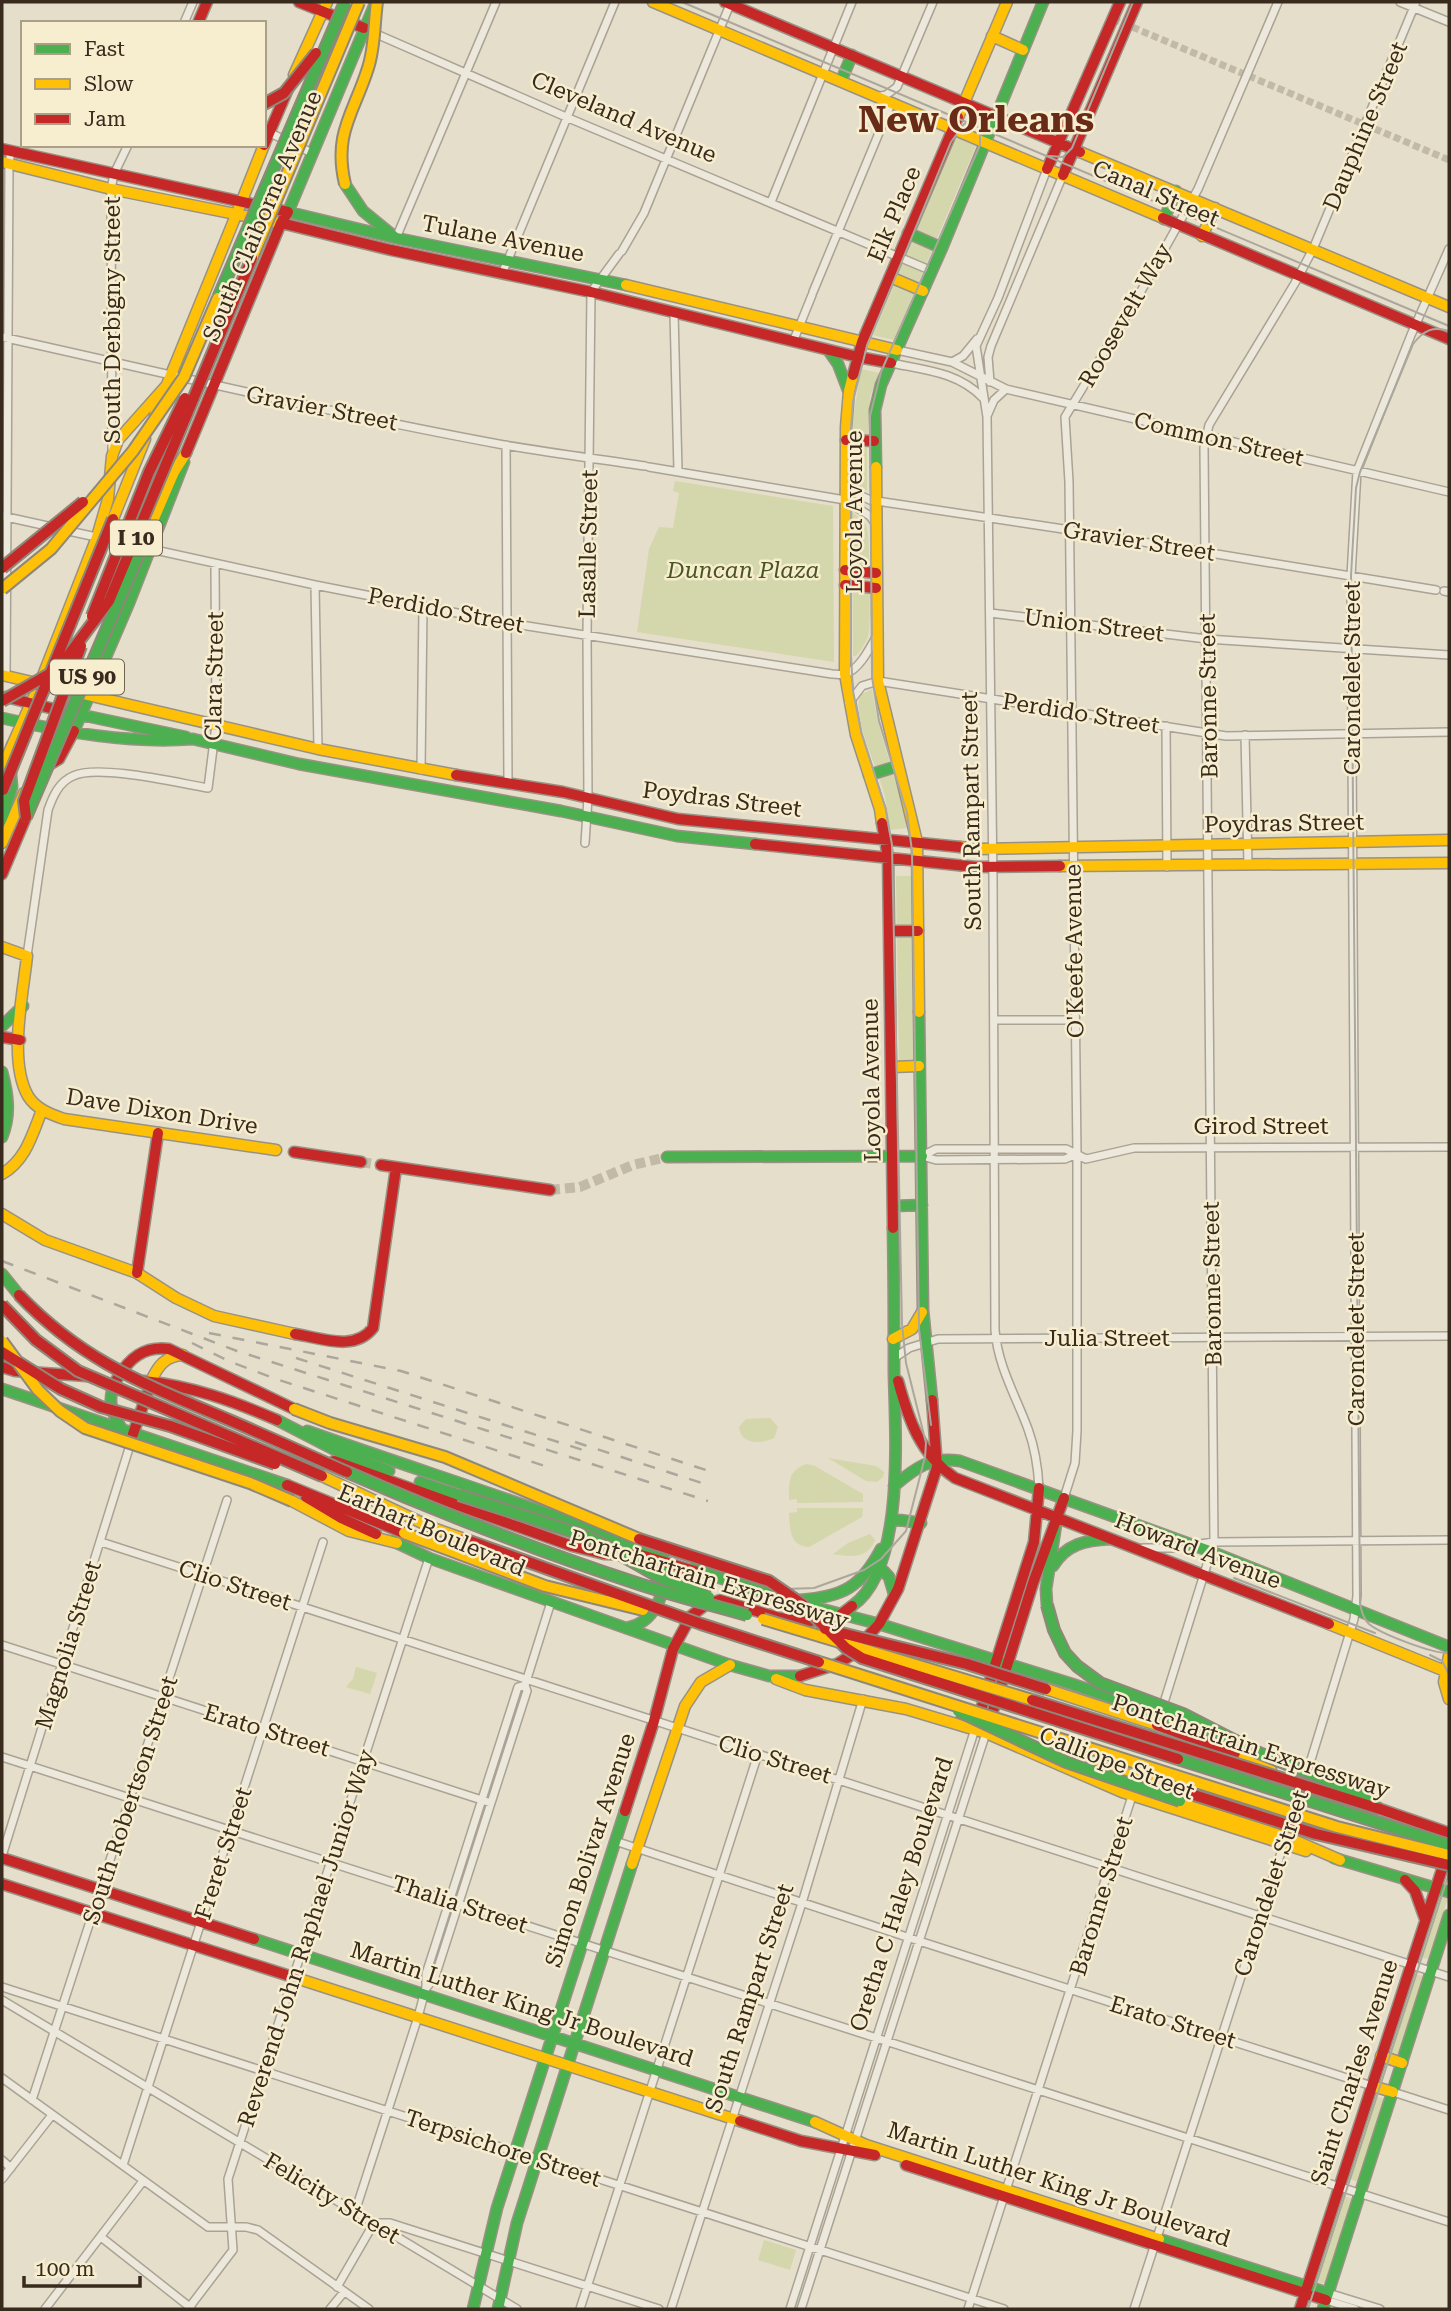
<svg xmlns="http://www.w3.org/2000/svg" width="1451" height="2311" font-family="'Roboto Serif',serif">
<rect width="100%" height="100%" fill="#e5deca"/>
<!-- green -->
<path fill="#d4d6ab" d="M955 137 976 146 894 340 873 335Z
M861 369 879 373 870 397 868 434 862 435 855 431 852 425Z
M852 448H867V490L851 486Z
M675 481 833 506 834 662 637 632 649 549 659 527 673 528 679 493 673 491Z
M852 512C858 517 865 521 867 528 870 535 870 621 869 632 867 641 862 649 856 656H853Z
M872 689C878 737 899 781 907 828L889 830C888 819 887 808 885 797 879 770 852 719 860 695Z
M896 876H911L913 1060H899Z
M770 1418 778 1427 774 1438C760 1444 741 1445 739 1427L746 1419Z
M828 1458 876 1466 884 1472 883 1477 877 1482 866 1481Z
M807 1464 815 1466 863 1494V1502L797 1503V1499L789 1500C789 1482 788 1470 807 1464Z
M797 1508H863L862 1517 809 1547C789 1546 790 1528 789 1513L797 1512Z
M870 1534 875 1540C868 1559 850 1557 833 1554L848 1543Z
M356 1667 377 1673 370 1694 346 1687 353 1679Z
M1438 1895 1448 1898 1428 1959 1418 1956Z
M1412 1973 1423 1976 1400 2055 1398 2057 1388 2053Z
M1372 2095 1385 2099 1359 2182 1346 2178Z
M1341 2195 1353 2199 1326 2284 1313 2281Z
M764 2240 796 2250 790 2270 758 2260Z"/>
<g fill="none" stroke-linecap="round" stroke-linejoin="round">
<!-- street-tunnel -->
<path stroke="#c2baa7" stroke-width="7" stroke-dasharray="7 3.5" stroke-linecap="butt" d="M1113 19 1449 160"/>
<!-- secondary-tunnel -->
<path stroke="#c2baa7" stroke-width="10" stroke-dasharray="10 5" stroke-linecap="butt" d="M361 1162 381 1165
M550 1190 580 1187 633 1165 667 1157"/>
<!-- street casing -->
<g stroke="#aaa294" stroke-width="10">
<path id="street" d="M1400 2 1449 22
M184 23 193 2
M374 33 566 117 932 271
M876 97 886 95 897 87 933 2
M264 130 312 153
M771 202 852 2
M396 238 496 2
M622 251 644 213 731 2
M502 274 615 2
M813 292 891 104
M674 313 678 471
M2 337C169 374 335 414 504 445 551 453 598 459 645 466
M793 342 812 295
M897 350 952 362 1006 389 1449 492
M952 362 963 356 977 339
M891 363C925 370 958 372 983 398
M990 382 988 357 991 346 1063 175
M987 416 994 400 1006 389
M506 445 508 783
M112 449 111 189 114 174 128 145
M649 467 845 500 870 516 875 523
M845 486 851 491 870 500 1070 530 1436 590
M2 516 52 527
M64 530 124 543
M146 548 315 585 508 623 832 674C836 674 841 675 845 674 859 670 870 648 876 637
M315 585 318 749
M1444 591 1449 592
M990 613 1207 639 1449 655
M6 676 9 164 11 151
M849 703 862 686 878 681 1226 736 1449 732
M1166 726 1167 867
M1245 735 1248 865
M421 770 423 607
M585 843 588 798 587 635 591 292 619 254
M27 956 48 810C53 796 59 782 73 776 98 764 178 783 208 788L216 725 215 564
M994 1020H1075
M922 1156 936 1149H1066L1086 1159 1134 1148 1449 1147
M922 1156 936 1160 1065 1159 1077 1154
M894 1358 909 1348 938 1339 1449 1336
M1039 1488C1038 1468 1035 1448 1028 1429 1016 1396 998 1367 995 1330L993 880 987 417 976 346 998 298 1047 169
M1064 1498 1075 1463 1077 1431V1154L1069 482 1065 417 1140 293 1198 189 1278 2
M101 1542 1449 1977
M1143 1548H1172L1214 1542 1449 1540
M2 1645 491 1803
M1162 1709 1214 1542 1204 448 1209 425 1295 283 1313 249 1416 2
M2 1757 1449 2222
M1306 1776 1354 1619 1357 1596 1351 576 1357 471 1411 335 1449 249
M615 1841 919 1941 1372 2086
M2 1856 131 1442
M2 1987 1004 2309
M427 1987 435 1977 527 1691 525 1685 551 1602
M2 2000 517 2309
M2 2078 208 2227H246L258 2230 369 2309
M1393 2092 1449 2110
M32 2100 227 1500
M2 2160 11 2168
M123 2165 323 1542
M2 2179 52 2115
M355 2212 418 2017 426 1987V1974L518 1687 525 1685
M101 2237 191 2308
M337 2287 374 2223H390L659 2309
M1328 2293 1380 2309
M1326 2300 1355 2309
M45 2309 143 2181
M188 2309 233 2250 228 2179 429 1558
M330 2309 344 2292
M580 2309 758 1754
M671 2309 802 1903 863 1699
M790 2309 975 1729
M801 2309 986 1733
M968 2309 1133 1793
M1134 2309 1285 1840"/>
</g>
<!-- fast casing -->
<g stroke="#999284" stroke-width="13">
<path id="fast" d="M375 4 288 212 396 238 626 285
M841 81 852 55
M345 184 363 211 396 238
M1164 219 1176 191
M908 233 942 248
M829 351 838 364 848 390
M876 467 875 410 881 385 942 248 1043 2
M77 714 186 737
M2 718C64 732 130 744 193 739
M74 731 129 603 184 462
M193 739 299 764 561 811 677 836 755 844
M869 775 898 766
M2 820 12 787 10 763 12 745
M919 1012 923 1310 932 1400
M2 1026 23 1006
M2 1072C8 1094 11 1115 2 1137
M667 1157 922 1156
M894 1206 922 1205
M2 1274 19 1295
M116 1381C106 1400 112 1414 123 1431
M2 1389 287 1485
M277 1420 339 1452 389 1471
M307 1431C426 1473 546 1510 663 1556
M420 1482 459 1495
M894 1486C915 1468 931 1456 960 1461L1212 1552 1449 1647
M892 1519 921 1523
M393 1541 429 1558 730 1665 769 1676H800
M878 1565 889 1577 894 1594
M1053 1566C1066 1544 1086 1540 1110 1539
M693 1569 787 1600 879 1624 1072 1684 1206 1730
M800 1600C843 1597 861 1587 881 1549
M1047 1605 1046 1589 1057 1518
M852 1606C906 1569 895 1431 894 1372 894 1324 894 1276 893 1228
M627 1628C653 1623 666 1595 664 1570L654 1559
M1334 1858 1449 1892
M254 1939 815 2122
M1159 2239 1328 2293
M473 2309 497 2208 625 1811
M498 2309 517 2223 632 1864
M1323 2309 1449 1915"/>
</g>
<!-- slow casing -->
<g stroke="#999284" stroke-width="13">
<path id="slow" d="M653 2 1163 218
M992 36 1023 50
M294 75 327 2
M958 117 1007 2
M1080 152 1449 307
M2 162 111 189 275 222
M241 203 264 145
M1202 236 1215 208
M890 277 923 291
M626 285 897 350
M853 375 849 391 846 427 845 674 856 735 880 809 882 823
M155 414 241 203
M876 467 878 681 917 842 919 1012
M113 519 145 439
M146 537 174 472 186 453
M2 675 318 749 456 775
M2 768 40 683 97 537 108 499 112 456 118 440 166 386
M2 843 24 793
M960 847 978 849 1449 840
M1060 866 1449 863
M2 947 27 956C23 995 8 1061 28 1096 36 1109 50 1114 64 1119L276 1150
M892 1067 919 1066
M2 1174C26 1160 32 1135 42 1110
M2 1214 45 1240 137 1273 176 1298 214 1316 295 1334
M893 1339 912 1329 922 1312
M151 1381C158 1366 165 1356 183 1355
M322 1476 433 1528 464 1539
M292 1501 349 1531 397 1543
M1329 1624 1445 1671
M1449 1656 1444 1682 1449 1699
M776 1679 805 1690 906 1709 986 1733 1122 1792 1306 1851
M1046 1689 1157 1725
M1222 1739 1251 1760 1271 1770
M1097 1768 1139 1777 1191 1794
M1180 1801 1287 1837 1340 1860
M632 1864 685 1706 701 1682 730 1665
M296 1978 740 2121
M1381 2056 1402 2063
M1372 2086 1393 2092
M815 2122 866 2145 1159 2239"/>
</g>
<!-- jam casing -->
<g stroke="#999284" stroke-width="13">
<path id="jam" d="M299 2 364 28
M725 2 1080 152
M198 23 207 2
M264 145 288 89
M2 149 288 212 281 223 186 453
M1047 169 1120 2
M1063 175 1137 2
M1163 218 1449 339
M281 223 391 250 591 292 858 357 891 363
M853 375 862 342 958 117
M846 440 874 441
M845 570 876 573
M845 585 876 588
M6 697 62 711
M44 768 59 759 74 731
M456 775 563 792 678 819 960 847
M882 823 888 857 893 1228
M755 844 976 867 1060 866
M2 874 26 817
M889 931H918
M2 1037 20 1040
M294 1152 361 1162
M381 1165 550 1190
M137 1273 158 1133
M295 1334C322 1338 354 1352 373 1328L396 1168
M2 1367 15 1371 86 1376
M117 1379C129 1358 144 1346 169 1349L294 1409
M144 1381C192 1386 233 1401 277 1420
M898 1381C909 1421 920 1454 955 1478L1329 1624
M133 1434 147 1394
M334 1461 572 1546 604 1554 641 1555 698 1572
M287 1485 404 1533
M306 1497 341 1518 376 1534
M800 1676 837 1664 850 1656 879 1624 898 1589 937 1467 932 1400
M978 1719 1034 1542 1039 1488
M989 1723 1033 1583 1064 1498
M1157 1725 1235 1753
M1380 1809 1449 1833
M625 1811 654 1721 673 1649 691 1616 704 1606 720 1600 780 1618 804 1622 839 1616 852 1606
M2 1858 254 1939
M1405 1880 1415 1891 1425 1919
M2 1884 296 1978
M740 2121 801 2141 875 2155
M906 2165 1326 2300
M1300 2309 1445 1860"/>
</g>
<!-- street -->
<use href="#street" stroke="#ede8dc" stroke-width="7"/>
<!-- fast -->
<use href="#fast" stroke="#4caf50" stroke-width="10"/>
<!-- slow -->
<use href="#slow" stroke="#ffc107" stroke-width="10"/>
<!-- jam -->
<use href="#jam" stroke="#c62828" stroke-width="10"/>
<!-- tram -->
<path stroke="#aba79d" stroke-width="2" d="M682 2 1449 326
M1049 156 1063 157 1072 148 1133 2
M1449 331C1433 326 1424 330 1413 344L1360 472 1356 488 1351 576 1360 1603C1361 1610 1363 1618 1369 1624 1381 1634 1433 1654 1449 1653
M931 1425 919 1329 912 851 907 813 879 721 872 677 870 416 881 372 980 145V131L971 119
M1234 1578 1375 1633
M786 1589 814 1588 864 1570 881 1559 906 1531 925 1457 926 1443 906 1363 902 1324 892 845 886 810 861 731 853 691 851 656V427L853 401 867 346 951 142 964 124 975 123 987 125
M1430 1655 1442 1661 1449 1674
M1308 2309 1449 1873"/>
<!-- rail -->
<path stroke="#aba79d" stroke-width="2.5" stroke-dasharray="12 12" stroke-linecap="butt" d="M2 1261 237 1351 708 1501
M209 1333 401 1371 709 1471
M192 1343 231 1362 276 1379 548 1467
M296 1358 583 1450
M575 1442 708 1485"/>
<!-- fast-bridge casing -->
<g stroke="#8f887a" stroke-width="14" stroke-linecap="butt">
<path id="fast-bridge" d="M218 298 345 2
M26 817 146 537
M347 1472C441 1513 536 1550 633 1582 671 1595 709 1604 747 1615
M459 1495 589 1537 661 1578 709 1597
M1047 1605 1054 1630 1065 1653 1077 1666 1100 1683 1183 1714 1259 1753 1364 1795 1375 1804
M958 1711 1066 1762 1180 1801
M1178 1759 1449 1845"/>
</g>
<!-- slow-bridge casing -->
<g stroke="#8f887a" stroke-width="14" stroke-linecap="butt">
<path id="slow-bridge" d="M345 184C333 133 354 113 368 68 375 47 374 24 377 2
M252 258 359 2
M2 589 51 549 133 451 184 377 218 298
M2 1341 38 1390 60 1411 85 1428 250 1483 292 1501
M294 1409 330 1423 445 1457 639 1539
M404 1533 545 1586 643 1610
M763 1619 1032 1700
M819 1662 1337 1827 1449 1855"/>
</g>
<!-- jam-bridge casing -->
<g stroke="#8f887a" stroke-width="14" stroke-linecap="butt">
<path id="jam-bridge" d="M264 104 284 93 316 53
M2 568 83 502
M92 616 149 472 185 398
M2 701 58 669 109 601 252 258
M3 790 113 519
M26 817 24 801 81 646
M19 1295C83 1362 147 1385 229 1420 269 1437 308 1455 347 1472
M2 1305 36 1340 78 1371 322 1476
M2 1352 61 1389 101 1407 170 1426 275 1464
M464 1539 701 1624 819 1662
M639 1539 769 1581 802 1604 846 1648 862 1658 1178 1759
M825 1629 967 1664 1046 1689
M1032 1700 1380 1809
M1191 1794 1316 1834 1449 1865"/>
</g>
<!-- fast-bridge -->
<use href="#fast-bridge" stroke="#4caf50" stroke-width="10"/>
<!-- slow-bridge -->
<use href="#slow-bridge" stroke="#ffc107" stroke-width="10"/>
<!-- jam-bridge -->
<use href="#jam-bridge" stroke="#c62828" stroke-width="10"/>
</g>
<g text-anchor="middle" stroke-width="5" stroke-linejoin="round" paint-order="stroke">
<!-- shield labels -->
<g fill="#f7edcf" stroke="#716452" stroke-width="2">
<rect x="110" y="520.5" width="52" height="35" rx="5"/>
<rect x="50" y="659.5" width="74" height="35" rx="5"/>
</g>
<g font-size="21" font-weight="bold" fill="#382a1c">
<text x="136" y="545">I 10</text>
<text x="87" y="684">US 90</text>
</g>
<!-- street labels -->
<g font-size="23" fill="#382a1c" stroke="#f7edcf">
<text transform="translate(624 117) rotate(23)" y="8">Cleveland Avenue</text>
<text transform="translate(1365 126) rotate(-67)" y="8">Dauphine Street</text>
<text transform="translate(1156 193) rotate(23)" y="8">Canal Street</text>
<text transform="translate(894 214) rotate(-67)" y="8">Elk Place</text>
<text transform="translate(262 216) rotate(-67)" y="8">South Claiborne Avenue</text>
<text transform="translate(503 238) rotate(11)" y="8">Tulane Avenue</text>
<text transform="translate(1125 315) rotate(-60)" y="8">Roosevelt Way</text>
<text transform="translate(112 320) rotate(-90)" y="8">South Derbigny Street</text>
<text transform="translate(322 408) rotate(11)" y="8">Gravier Street</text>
<text transform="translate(1219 439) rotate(13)" y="8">Common Street</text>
<text transform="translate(854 512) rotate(-90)" y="8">Loyola Avenue</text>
<text transform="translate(1139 541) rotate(9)" y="8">Gravier Street</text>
<text transform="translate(588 544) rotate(-89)" y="8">Lasalle Street</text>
<text transform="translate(446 610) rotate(11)" y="8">Perdido Street</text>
<text transform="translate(1094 625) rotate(7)" y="8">Union Street</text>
<text transform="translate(214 676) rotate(-89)" y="8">Clara Street</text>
<text transform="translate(1352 678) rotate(-90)" y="8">Carondelet Street</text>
<text transform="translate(1208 696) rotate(-91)" y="8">Baronne Street</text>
<text transform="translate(1081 713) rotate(9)" y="8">Perdido Street</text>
<text transform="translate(722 799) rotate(7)" y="8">Poydras Street</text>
<text transform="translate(971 811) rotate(-91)" y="8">South Rampart Street</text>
<text transform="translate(1284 823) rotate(-1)" y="8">Poydras Street</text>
<text transform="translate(1074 951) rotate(-91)" y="8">O'Keefe Avenue</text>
<text transform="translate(871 1080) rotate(-91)" y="8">Loyola Avenue</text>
<text transform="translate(162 1111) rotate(9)" y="8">Dave Dixon Drive</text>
<text x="1261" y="1134">Girod Street</text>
<text transform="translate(1212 1284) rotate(-91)" y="8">Baronne Street</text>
<text transform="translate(1356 1329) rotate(-90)" y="8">Carondelet Street</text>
<text x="1107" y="1346">Julia Street</text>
<text transform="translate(432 1530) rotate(23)" y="8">Earhart Boulevard</text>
<text transform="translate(1198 1550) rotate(21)" y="8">Howard Avenue</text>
<text transform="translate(709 1579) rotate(17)" y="8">Pontchartrain Expressway</text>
<text transform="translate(235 1585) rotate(18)" y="8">Clio Street</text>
<text transform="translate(68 1645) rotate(-73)" y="8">Magnolia Street</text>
<text transform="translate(267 1730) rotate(17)" y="8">Erato Street</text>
<text transform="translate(1251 1746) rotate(18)" y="8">Pontchartrain Expressway</text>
<text transform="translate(775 1759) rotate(17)" y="8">Clio Street</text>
<text transform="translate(1117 1763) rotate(21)" y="8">Calliope Street</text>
<text transform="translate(130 1800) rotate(-72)" y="8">South Robertson Street</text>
<text transform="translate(590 1850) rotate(-72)" y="8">Simon Bolivar Avenue</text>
<text transform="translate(223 1853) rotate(-72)" y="8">Freret Street</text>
<text transform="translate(1271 1883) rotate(-72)" y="8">Carondelet Street</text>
<text transform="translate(901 1894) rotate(-72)" y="8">Oretha C Haley Boulevard</text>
<text transform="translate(1101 1896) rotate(-73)" y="8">Baronne Street</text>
<text transform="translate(460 1904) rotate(18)" y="8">Thalia Street</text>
<text transform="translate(306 1938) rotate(-72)" y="8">Reverend John Raphael Junior Way</text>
<text transform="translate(749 1998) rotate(-72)" y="8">South Rampart Street</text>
<text transform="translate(522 2004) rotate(18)" y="8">Martin Luther King Jr Boulevard</text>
<text transform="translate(1173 2022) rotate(17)" y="8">Erato Street</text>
<text transform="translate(1354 2072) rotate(-72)" y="8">Saint Charles Avenue</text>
<text transform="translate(503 2148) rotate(18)" y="8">Terpsichore Street</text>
<text transform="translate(1059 2184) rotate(18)" y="8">Martin Luther King Jr Boulevard</text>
<text transform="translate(332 2198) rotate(31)" y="8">Felicity Street</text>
</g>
<!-- park labels -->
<g font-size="23" font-style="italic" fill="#485621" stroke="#f7edcf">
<text x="743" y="578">Duncan Plaza</text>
</g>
<!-- town labels -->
<g font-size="37" font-weight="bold" fill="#682b18" stroke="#f7edcf">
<text x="976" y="132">New Orleans</text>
</g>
</g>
<!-- border -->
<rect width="1451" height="2311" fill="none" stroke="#382a1c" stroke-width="7"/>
<!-- legend -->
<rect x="21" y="21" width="245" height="126" fill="#f7edcf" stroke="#ab9f87" stroke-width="2"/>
<rect x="35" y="44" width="35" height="10" fill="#4caf50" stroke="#ab9f87" stroke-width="2"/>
<text x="84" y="56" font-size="21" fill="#382a1c">Fast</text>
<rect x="35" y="79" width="35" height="10" fill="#ffc107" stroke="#ab9f87" stroke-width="2"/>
<text x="84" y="91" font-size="21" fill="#382a1c">Slow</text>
<rect x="35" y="114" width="35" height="10" fill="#c62828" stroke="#ab9f87" stroke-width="2"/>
<text x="84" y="126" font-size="21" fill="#382a1c">Jam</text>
<!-- scale -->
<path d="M24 2276v10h116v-10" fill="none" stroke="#382a1c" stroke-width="3.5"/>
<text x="35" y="2276" font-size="21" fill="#382a1c" stroke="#f7edcf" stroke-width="5" paint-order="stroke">100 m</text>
</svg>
